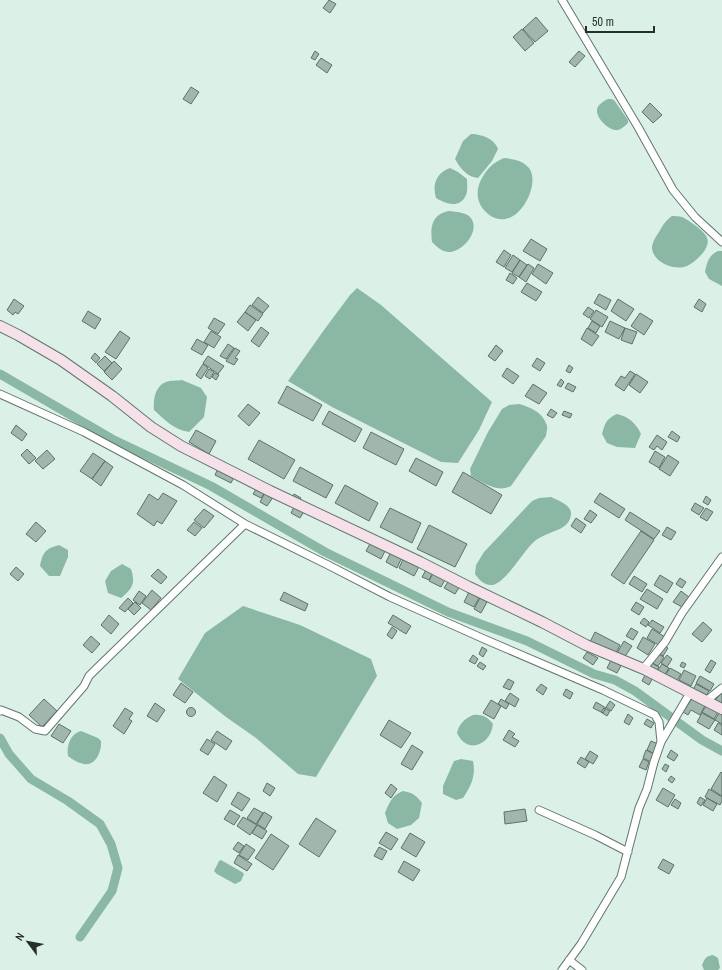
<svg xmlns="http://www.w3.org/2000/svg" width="722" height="970" font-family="'Archivo Narrow',sans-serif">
<rect width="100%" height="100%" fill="#dbf1e8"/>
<!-- water -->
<path fill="#8bb8a5" d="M608 99H611L614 100 628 120V123C625 126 620 131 615 130 608 129 596 118 597 110 597 105 604 101 608 99Z
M471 134C481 134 495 139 498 149L492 161 478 178C467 177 460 168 455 159L463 141Z
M504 158C513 159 522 160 529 168 542 184 516 236 488 214 471 200 477 180 491 166 494 163 499 160 504 158Z
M450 168 458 172 467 179C467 183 468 191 466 195 460 209 446 204 436 198 432 185 436 173 450 168Z
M449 211C456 212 465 212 470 217 482 230 462 253 448 252 441 251 437 247 432 242 430 227 432 214 449 211Z
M672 216C675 216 679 216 682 217 687 219 706 232 707 238 709 242 707 246 705 250 701 256 692 265 684 267 672 270 651 261 652 246 653 241 656 236 659 232 663 225 665 221 672 216Z
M718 251H722V286L709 279 705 272C707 262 709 255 718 251Z
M357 288 381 305 492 402 479 430 458 463 441 462 332 407 288 381 324 330 350 295Z
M182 380 201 388 207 397 204 417 189 432C174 430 164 419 154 410 153 400 155 386 166 382 170 380 177 381 182 380Z
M519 404C530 407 544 413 547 426 548 428 546 433 546 436L511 486C497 493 484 483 471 476L470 469 488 432 502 409 509 405Z
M617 414C629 417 636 423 641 434L635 448 617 447 607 443 602 434C605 423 606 419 617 414Z
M551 497C557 500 572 505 571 514 570 526 560 529 550 533 545 535 540 537 536 540 523 550 508 581 493 585 485 586 479 580 475 574L476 565 484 552 532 501 539 498Z
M59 545 68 550V557L60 576H49L40 566C43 552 45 549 59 545Z
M122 564 131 569C136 584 132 589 121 598L108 593 105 581 111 571Z
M243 606 300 625 371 659 377 676 316 777 298 774 256 738 226 717 178 679 205 633Z
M473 715C481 714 488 717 493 724 491 745 467 755 457 733 459 724 464 719 473 715Z
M81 731 98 738 101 741C102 749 97 763 88 764 81 765 73 760 68 756 66 746 71 733 81 731Z
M461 759 473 761C476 776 471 786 463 798L456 800 443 794V786L454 761Z
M403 791C413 793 416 795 422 803L419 818 411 825 397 829 388 823 385 813C389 803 392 795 403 791Z
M221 860 242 872 244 874 241 881 235 884 217 874 214 871 219 861Z
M713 955 718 958 720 968 718 970H704L702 965C705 958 706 956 713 955Z"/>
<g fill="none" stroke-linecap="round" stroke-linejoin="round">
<!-- canal -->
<path stroke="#8bb8a5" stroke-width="9" d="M0 374 112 439 211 486 325 552 448 612 527 641 594 674 615 680 635 691 702 740 722 751
M0 738 9 754 31 779 68 801 100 824 111 844 118 868 112 891 80 937"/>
</g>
<!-- building -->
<path fill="#a1b6ad" stroke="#5e726a" d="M329 0 336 4 330 13 323 8Z
M536 17 548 31 535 42 523 29Z
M522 29 534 43 525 51 513 37Z
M315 51 319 54 315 60 311 58Z
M579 51 585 56 575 67 569 62Z
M321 58 332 65 327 73 316 65Z
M191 87 199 92 191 104 183 99Z
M650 103 662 115 653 123 642 112Z
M531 239 547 249 540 261 523 251Z
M504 250 511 255 504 267 496 262Z
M513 255 520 260 512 272 505 268Z
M520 260 527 265 519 277 512 273Z
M528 264 534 268 526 282 519 277Z
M538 264 553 273 546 284 532 274Z
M510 273 517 278 513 284 506 280Z
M527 283 542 292 536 301 521 292Z
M599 294 611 300 606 310 594 303Z
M258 297 269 306 263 313 252 305Z
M14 299 24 306 18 314 15 312 13 315 7 310Z
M618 299 634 309 626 321 611 311Z
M699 299 706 304 702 312 694 307Z
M250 305 263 314 258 321 245 312Z
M588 307 594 311 589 318 583 314Z
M596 310 608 317 602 327 590 319Z
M88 311 101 319 95 329 82 321Z
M245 312 256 320 248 331 237 322Z
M640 313 653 321 644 335 631 326Z
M214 318 225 324 218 334 208 328Z
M592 321 600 326 596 333 588 328Z
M610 321 625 328 619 339 605 332Z
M261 327 269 333 259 347 251 341Z
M587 328 599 336 592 346 581 339Z
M625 328 637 332 632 344 621 340Z
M120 331 130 338 116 359 105 352Z
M211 331 221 337 214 348 204 342Z
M197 339 208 345 202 355 191 349Z
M228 344 234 348 226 359 220 356Z
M496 345 503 351 495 361 488 356Z
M235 348 240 351 235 358 238 359 234 365 226 361Z
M95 353 100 358 96 363 91 358Z
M105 356 112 363 104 371 97 364Z
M208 356 224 366 218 374 203 363Z
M537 358 545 363 540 371 532 366Z
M114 361 122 369 112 380 104 372Z
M203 364 208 368 201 379 196 375Z
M569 365 573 368 570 373 566 371Z
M507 368 519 376 513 384 502 376Z
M209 369 214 372 210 379 205 376Z
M630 371 635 374 624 391 615 385 621 376 625 378Z
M215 373 219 375 216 380 212 377Z
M636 374 648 382 640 393 629 385Z
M561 379 564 382 561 387 557 385Z
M568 383 576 387 573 392 565 388Z
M533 384 547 393 539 404 525 396Z
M287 386 322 405 313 421 278 403Z
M248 404 260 413 249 426 238 416Z
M551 409 557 413 553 418 547 415Z
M329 411 362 429 355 442 322 424Z
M564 411 572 414 570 418 562 415Z
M16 425 27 434 22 441 11 433Z
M196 430 216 441 209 454 189 442Z
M672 431 680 437 677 442 668 437Z
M371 432 404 449 396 465 363 448Z
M657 435 667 442 662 450 657 446 654 450 649 447Z
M259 440 295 460 284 479 248 459Z
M27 449 36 458 29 464 21 455Z
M47 450 55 459 43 469 35 461Z
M655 451 665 457 659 468 649 462Z
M93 453 105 461 92 479 80 471Z
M668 455 679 462 670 476 659 469Z
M416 458 443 472 436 486 409 471Z
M105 461 113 467 101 486 92 479Z
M219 466 235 475 231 483 215 475Z
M300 467 333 485 326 498 293 481Z
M463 472 502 495 491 514 452 492Z
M345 485 378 503 369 521 335 503Z
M258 486 266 491 261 498 253 494Z
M266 491 274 496 267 506 260 502Z
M163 493 177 501 162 524 157 521 154 526 137 514 149 494 158 500Z
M600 493 625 509 619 518 594 502Z
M294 494 301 498 298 502 292 498Z
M706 496 711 500 708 505 703 502Z
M695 503 704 508 699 515 691 510Z
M295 505 305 510 300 518 291 513Z
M390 508 421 523 412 543 380 527Z
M706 508 713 512 707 521 700 517Z
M204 509 214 516 204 528 194 520Z
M590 510 597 515 591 523 584 519Z
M630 512 660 531 654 539 625 520Z
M576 518 586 525 581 533 571 526Z
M36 522 46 531 36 542 26 534Z
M194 522 202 528 195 536 187 530Z
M429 525 467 544 455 567 417 549Z
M667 527 676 532 671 540 662 535Z
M641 531 654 540 624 584 611 575Z
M371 542 386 549 381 559 366 551Z
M391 552 402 557 397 568 386 562Z
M404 557 420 565 414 576 399 568Z
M16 567 24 574 18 581 10 574Z
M427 568 434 571 429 580 422 577Z
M158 569 167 577 161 584 151 576Z
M434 571 446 578 441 587 429 581Z
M660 575 673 583 667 593 654 585Z
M634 576 647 584 642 592 629 584Z
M680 578 686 582 682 588 676 584Z
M449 580 460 586 455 594 444 588Z
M647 589 663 599 657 609 640 599Z
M152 590 161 598 151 610 142 603Z
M139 591 146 596 140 605 133 600Z
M681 591 689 597 682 607 673 602Z
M284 592 308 604 305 611 280 600Z
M469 592 479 598 474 607 464 602Z
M128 598 133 603 125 612 119 608Z
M480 598 487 602 481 613 474 609Z
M135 602 141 608 134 615 128 609Z
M636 602 644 607 639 615 631 610Z
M109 615 119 624 111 634 101 625Z
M393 615 411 626 406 634 388 623Z
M644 618 649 622 646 627 640 623Z
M652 620 664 627 660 633 648 625Z
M703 622 712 630 702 642 692 634Z
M392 627 397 631 392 639 387 635Z
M631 628 638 632 633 640 626 636Z
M652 629 665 637 660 646 647 638Z
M595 632 620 645 615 655 590 642Z
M91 636 100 644 92 653 83 645Z
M643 637 655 644 648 655 637 648Z
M624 641 632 646 624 658 617 653Z
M664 645 668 648 663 656 659 653Z
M482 647 487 650 483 657 479 654Z
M587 652 598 658 593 665 583 658Z
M658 654 664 657 658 666 652 663Z
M473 655 478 659 475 664 469 661Z
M667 655 672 659 667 667 661 663Z
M612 658 622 664 617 673 607 668Z
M711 660 716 663 710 673 705 670Z
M480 662 486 666 483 670 477 666Z
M682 662 686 664 684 668 680 666Z
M652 663 659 667 655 674 648 670Z
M662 664 669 668 663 678 656 673Z
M670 668 681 674 675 684 664 677Z
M684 670 696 676 691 686 679 680Z
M645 675 652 679 649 685 642 681Z
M700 676 714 684 710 691 696 683Z
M508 679 514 682 510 690 503 687Z
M181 683 193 692 185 703 173 695Z
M541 684 547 688 543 695 536 690Z
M696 684 709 691 705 698 693 690Z
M566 689 573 693 570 699 563 695Z
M510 693 519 699 515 707 505 701Z
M722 693V705L715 700Z
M693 697 706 704 700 715 691 710 688 715 683 712Z
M44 699 57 711 42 727 29 715Z
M501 699 509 704 506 709 498 704Z
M491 700 501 706 494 719 483 713Z
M610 701 615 705 611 711 606 707Z
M596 702 606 708 603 713 593 708Z
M155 703 165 710 157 722 147 716Z
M708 703 719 710 714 719 702 712Z
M186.5 712a4.5 4.5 0 1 1 9 0a4.5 4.5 0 1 1-9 0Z
M125 708 133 713 129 719 132 721 124 734 113 726Z
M604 708 610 711 607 716 601 712Z
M720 711 722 712V724L715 720Z
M702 713 715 720 709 729 697 722Z
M628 714 633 718 629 725 624 722Z
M647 719 654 723 651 728 644 724Z
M389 720 411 733 401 748 380 735Z
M718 723 722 725V735L714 730Z
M59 724 71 731 63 743 51 736Z
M509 730 515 734 512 737 519 741 515 747 503 740Z
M217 731 232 741 226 750 211 740Z
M207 739 215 744 208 755 200 750Z
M651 741 658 744 653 753 647 750Z
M412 745 423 752 412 770 401 764Z
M646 750 654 754 651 762 643 758Z
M671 750 678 755 674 761 667 757Z
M590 751 598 756 593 764 585 759Z
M581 757 589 762 585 768 577 763Z
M643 759 649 762 646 770 639 767Z
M665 764 669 766 666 772 662 769Z
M721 772 722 773V796L711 789Z
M214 776 227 785 217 802 203 793Z
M671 776 675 779 672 783 668 780Z
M267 783 275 788 270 796 263 791Z
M391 784 397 789 391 798 385 793Z
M663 788 675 795 668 807 656 800Z
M709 789 722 797V801L720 805 705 797Z
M238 792 250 799 242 811 231 804Z
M700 797 705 800 701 806 697 803Z
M707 798 717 804 713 811 703 805Z
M675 799 681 803 678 809 671 805Z
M254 808 263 813 256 824 247 818Z
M525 809 527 821 505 824 504 812Z
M230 810 240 816 234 825 224 819Z
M264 812 272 817 265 829 257 824Z
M243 817 257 825 250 835 237 826Z
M316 818 336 831 319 857 299 844Z
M257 825 267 831 262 839 252 833Z
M386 832 398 839 391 850 379 843Z
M410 833 425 842 416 857 401 848Z
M271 834 289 846 273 870 255 858Z
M238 842 244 846 239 853 233 849Z
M246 844 255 850 248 860 239 855Z
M379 847 387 851 382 860 374 856Z
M238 855 252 864 247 871 234 863Z
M663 859 674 865 669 874 658 868Z
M404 861 420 870 413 881 398 872Z"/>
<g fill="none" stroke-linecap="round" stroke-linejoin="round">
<!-- street casing -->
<g stroke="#62766d" stroke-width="9">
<path id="street" d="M562 0 638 127 673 190 695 217 722 242
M0 394 84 432 183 485 245 524 328 565 390 597 484 639 603 690 655 715 659 722 661 742
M643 669 665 642 682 613 722 557
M706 701 722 688
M0 711 1 710 19 717 35 729 45 731 84 686 89 676 95 670 245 524
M539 810 595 835 628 852
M569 960 582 970
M562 970 581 944 621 877 639 808 647 789 654 762 661 742 690 693"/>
</g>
<!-- secondary casing -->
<g stroke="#62766d" stroke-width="12">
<path id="secondary" d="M0 326 18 335 61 360 112 396 151 427 181 446 270 491 420 562 469 587 542 622 586 645 646 670 722 709"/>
</g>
<!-- street -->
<use href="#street" stroke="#fff" stroke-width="7"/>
<!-- secondary -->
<use href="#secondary" stroke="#f6e1eb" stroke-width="10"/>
</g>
<!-- north arrow -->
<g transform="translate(28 942) rotate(302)" stroke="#dbf1e8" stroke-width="3" paint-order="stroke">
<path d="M0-3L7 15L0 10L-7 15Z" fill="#272f2c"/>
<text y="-6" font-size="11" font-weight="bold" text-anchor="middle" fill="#272f2c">N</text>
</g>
<!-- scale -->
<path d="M586 26v6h68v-6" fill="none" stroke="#272f2c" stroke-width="2"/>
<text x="592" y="26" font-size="12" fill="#272f2c" stroke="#dbf1e8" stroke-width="3" paint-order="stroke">50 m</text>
</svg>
